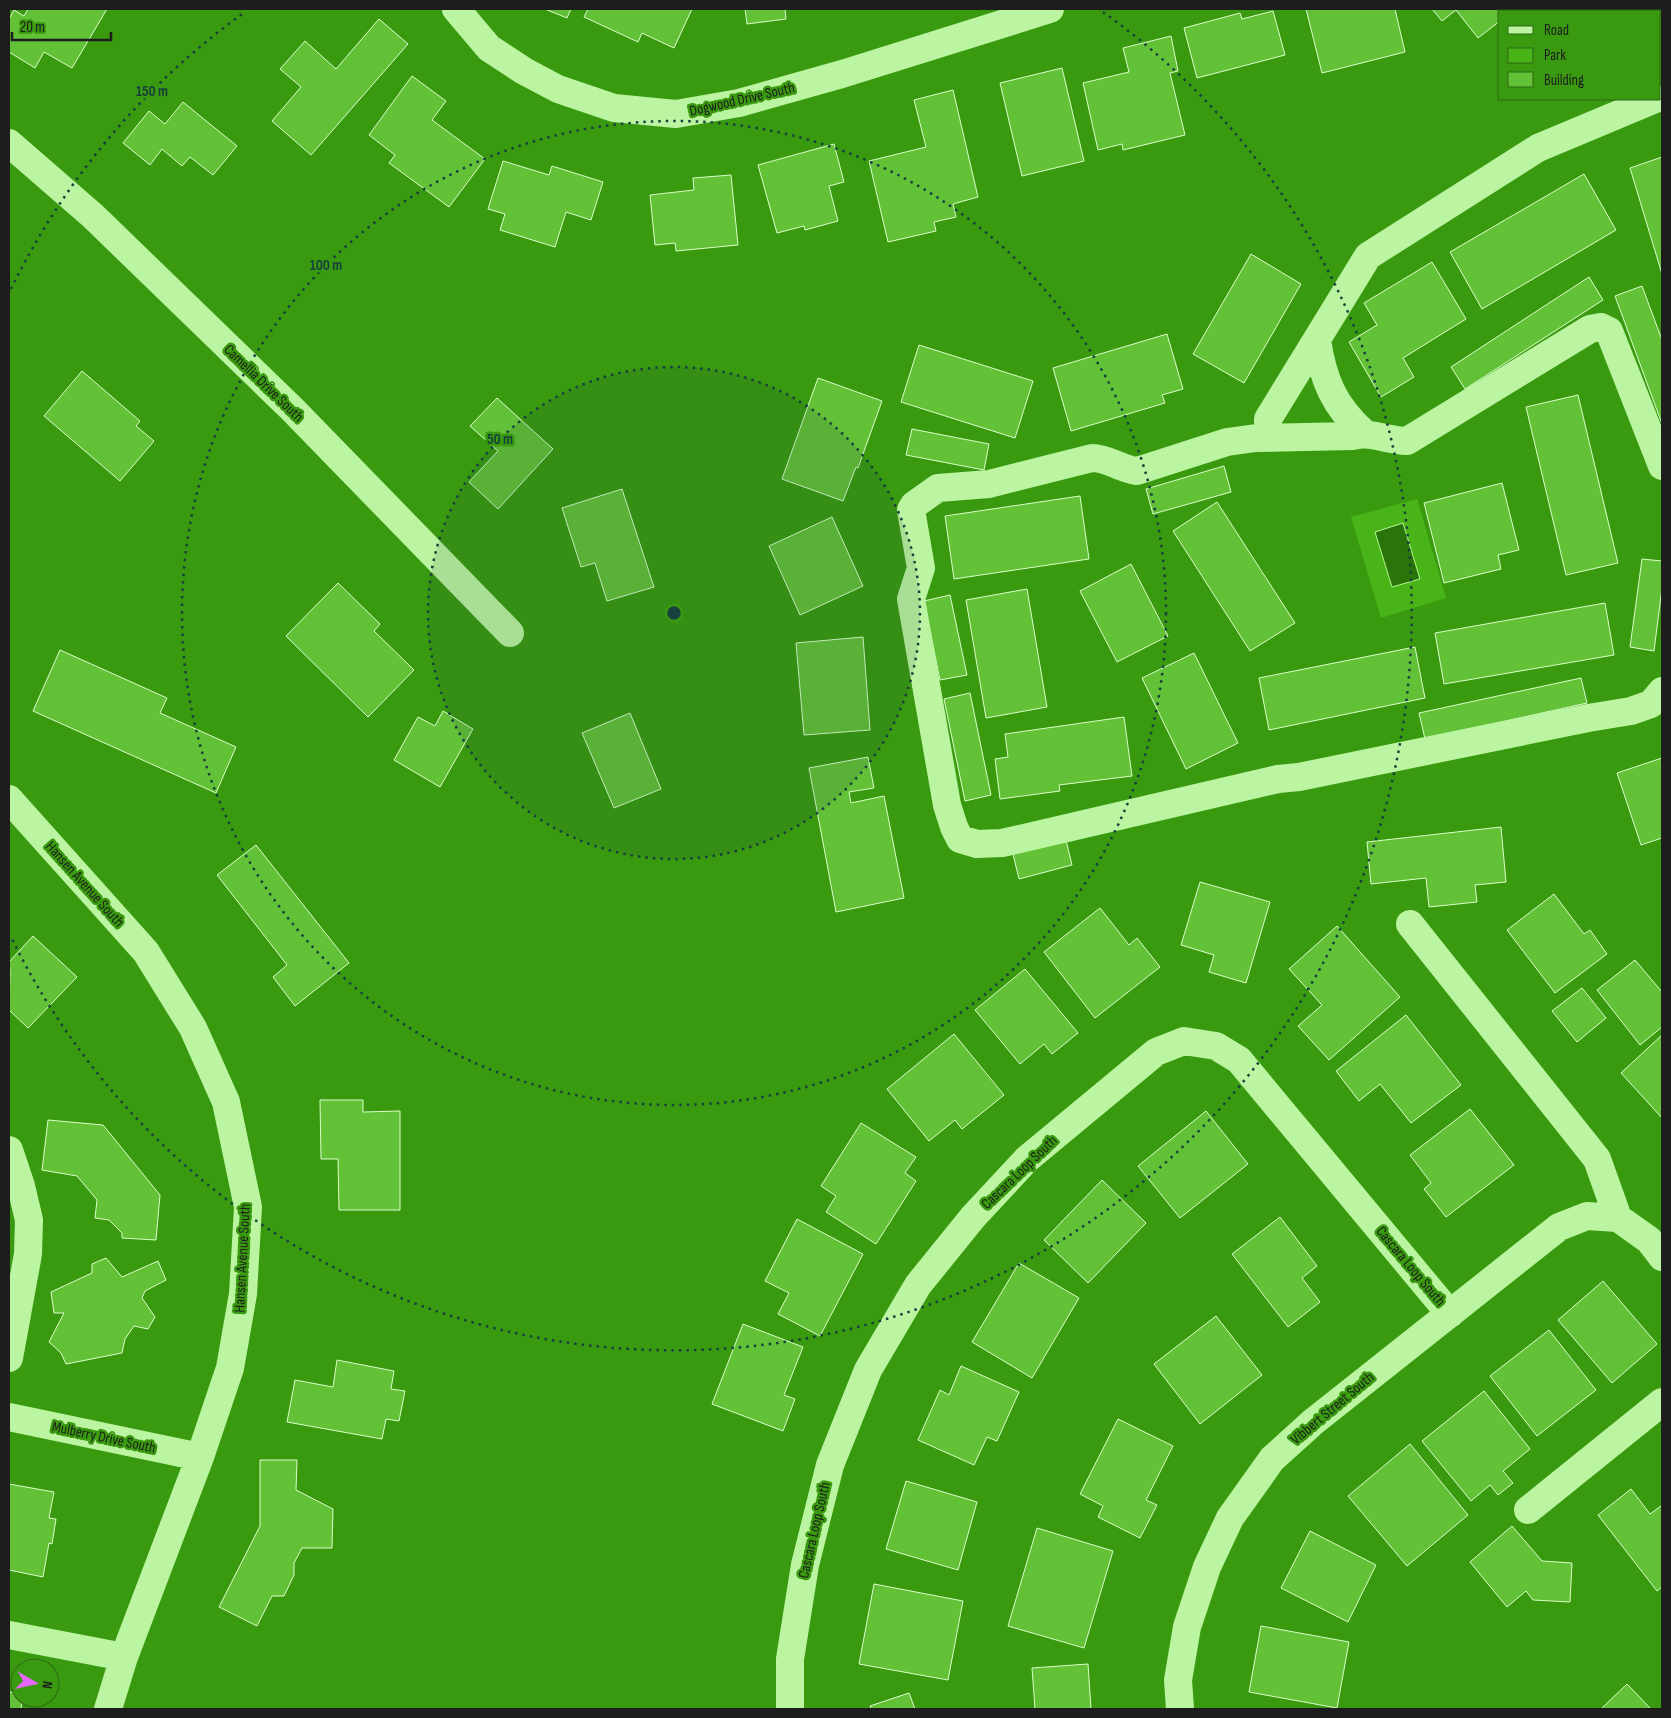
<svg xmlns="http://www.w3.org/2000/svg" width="1671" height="1718" font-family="'Sofia Sans Condensed',sans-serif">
<rect width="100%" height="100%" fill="#399a10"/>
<!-- green -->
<path fill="#49b417" d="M1417 499 1446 598 1381 618 1351 517Z"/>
<!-- water -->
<path fill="#297509" stroke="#b5f894" d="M1403 523 1420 579 1392 587 1375 532Z"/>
<!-- building -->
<path fill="#63c138" stroke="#dbfecb" d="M28 9H107L72 68 44 52 35 68 9 52V19L14 10 24 16Z
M545 9H571L567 18Z
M588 9H692L674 48 642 33 638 42 584 17Z
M745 9H785L786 19 747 24Z
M1306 9H1395L1405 52 1322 73Z
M1432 9H1516L1513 11H1500V21L1478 38 1456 10 1442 21Z
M1273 11 1285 55 1197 78 1184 28 1240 13 1242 19Z
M379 19 408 44 311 155 272 121 301 87 280 69 305 41 336 69Z
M1171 36 1178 71 1170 73 1185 135 1123 150 1122 144 1098 150 1083 83 1129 72 1123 48Z
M1062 68 1084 161 1022 176 1000 83Z
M412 76 446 101 432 120 485 159 449 207 389 163 395 155 369 135Z
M953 90 978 197 953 204 956 217 934 222 936 231 888 242 869 161 926 147 914 100Z
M183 102 237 146 213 175 190 157 182 166 162 149 150 165 123 143 149 111 165 124Z
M834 144 844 182 829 186 838 221 805 230 804 226 777 233 758 165Z
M1662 157V274L1630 168Z
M503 161 549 175 552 166 603 182 591 220 566 212 555 247 500 230 505 214 488 209Z
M1584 174 1616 230 1482 309 1450 252Z
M731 175 738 245 676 251 675 243 655 245 650 195 694 190 693 178Z
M1251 254 1301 284 1244 383 1193 354Z
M1432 262 1466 319 1403 358 1414 377 1381 397 1349 342 1377 325 1364 303Z
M1589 277 1603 300 1465 389 1451 367Z
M1642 286 1662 340V424L1615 296Z
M1167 334 1183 389 1162 395 1165 403 1071 431 1053 368Z
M919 345 1033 381 1015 438 901 402Z
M82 371 140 421 136 426 154 441 120 481 44 416Z
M818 378 882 401 858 468 856 467 843 501 782 479Z
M1578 395 1618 563 1566 575 1526 407Z
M497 398 553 449 498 509 469 482 498 451 470 426Z
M912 429 989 444 984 470 906 455Z
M1224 466 1231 492 1153 514 1146 489Z
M1502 483 1519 550 1498 555 1501 569 1444 583 1424 503Z
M622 489 654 587 607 601 595 563 581 567 562 508Z
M1080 496 1089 559 954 579 945 516Z
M1217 502 1295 623 1250 651 1173 531Z
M832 517 863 586 800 615 769 546Z
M1642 559 1662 561V588L1654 651 1630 647Z
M1131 564 1168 636 1117 662 1080 591Z
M338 583 380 624 374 631 414 670 368 717 286 636Z
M1027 589 1047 707 986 718 966 600Z
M950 595 967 675 940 680 924 601Z
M1605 603 1614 655 1444 684 1435 633Z
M863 637 870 730 804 735 796 643Z
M1415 647 1425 698 1269 730 1259 678Z
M60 650 167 698 160 713 236 747 216 793 33 711Z
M1194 653 1238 743 1186 769 1142 678Z
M1581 678 1587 703 1425 739 1419 713Z
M970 693 991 795 965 801 944 699Z
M443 711 473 729 440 787 394 760 418 717 435 726Z
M630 713 661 789 614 808 582 733Z
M1124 717 1132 776 1059 785 1060 791 1000 799 995 759 1008 757 1005 734Z
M868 757 874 788 849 792 851 803 884 796 904 898 836 912 809 768Z
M1662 758V838L1641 845 1617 773Z
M1501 827 1506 882 1475 885 1477 902 1429 907 1426 878 1371 884 1367 842Z
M1066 840 1072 865 1019 879 1013 854Z
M256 845 349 963 295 1006 273 977 287 965 217 875Z
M1200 882 1270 902 1246 983 1209 972 1214 955 1181 945Z
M1554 894 1584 934 1590 930 1607 954 1555 993 1507 930Z
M1100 908 1129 945 1137 938 1160 967 1095 1018 1044 952Z
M1337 926 1400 997 1329 1060 1298 1026 1322 1005 1289 969Z
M33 936 77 977 28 1028 9 1010 10 972 9 962Z
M1635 960 1662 992V1027L1640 1045 1597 990Z
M1025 969 1078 1033 1052 1054 1044 1044 1020 1064 975 1010Z
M1582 988 1606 1018 1577 1042 1552 1011Z
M1406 1015 1461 1085 1411 1123 1380 1084 1359 1101 1336 1071Z
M954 1034 1004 1095 962 1129 955 1120 929 1141 887 1089Z
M1662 1035V1118L1621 1073Z
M320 1100H363V1112L400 1111V1210H339L338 1159H321Z
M1470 1109 1514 1165 1446 1217 1424 1189 1431 1183 1410 1155Z
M1206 1111 1248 1164 1180 1218 1138 1166Z
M48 1120 103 1125 160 1195 156 1240 122 1238V1233L109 1220 95 1218 97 1200 77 1176 42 1170Z
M861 1123 916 1157 905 1173 916 1181 876 1244 826 1212 836 1196 821 1186Z
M1102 1180 1146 1223 1088 1283 1044 1240Z
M1280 1217 1317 1266 1302 1278 1320 1302 1288 1327 1232 1254Z
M797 1219 863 1254 820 1336 778 1314 789 1293 765 1281Z
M106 1258 122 1277 158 1261 166 1280 145 1291 142 1298 155 1317 148 1329 134 1326 125 1339 122 1353 66 1364 61 1353 49 1342 64 1313H54L51 1292 92 1273V1264Z
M1019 1263 1079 1298 1032 1378 972 1342Z
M1603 1281 1657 1344 1612 1383 1558 1320Z
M1216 1316 1262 1375 1200 1424 1154 1364Z
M743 1324 803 1347 784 1395 795 1399 783 1431 712 1404Z
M1549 1330 1596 1390 1537 1436 1490 1376Z
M337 1360 394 1371 391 1389 405 1391 399 1421 386 1419 382 1439 287 1422 295 1380 333 1387Z
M961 1366 1019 1392 997 1441 987 1437 974 1465 918 1440 940 1390 949 1395Z
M1484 1391 1530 1449 1503 1471 1513 1483 1498 1495 1490 1485 1471 1501 1422 1441Z
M1118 1419 1173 1446 1146 1500 1157 1505 1140 1538 1098 1517 1103 1506 1080 1494Z
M1410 1444 1468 1515 1407 1566 1348 1496Z
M260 1460H297L296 1490 333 1509 332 1548H302L294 1563V1575L284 1596H272L257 1626 219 1607 260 1526Z
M906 1481 977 1502 958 1570 886 1549Z
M9 1484 54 1492 49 1518 56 1519 52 1544 49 1543 43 1577 9 1570Z
M1631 1489 1650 1514 1661 1506 1662 1507V1587L1657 1591 1598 1515Z
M1512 1526 1542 1561 1572 1563 1570 1602 1533 1600 1526 1591 1507 1607 1470 1562Z
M1037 1528 1113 1551 1084 1648 1008 1626Z
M1310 1531 1376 1565 1348 1622 1281 1588Z
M874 1584 963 1601 948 1680 859 1664Z
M1261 1626 1349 1642 1337 1708 1249 1692Z
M1088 1664 1091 1709H1035L1032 1668Z
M1627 1684 1651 1709H1601Z
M9 1692 20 1693V1698H22L21 1709H9Z
M909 1693 915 1709H871L870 1706Z"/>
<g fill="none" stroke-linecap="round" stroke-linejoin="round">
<!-- minor -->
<path stroke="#bcf5a2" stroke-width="28" d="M456 9 489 48 524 71 558 89 614 108 676 114 739 103 842 74 1050 9
M9 143 93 216 293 410 510 633
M1317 340C1323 380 1334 406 1364 433
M1268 437V419L1368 256 1538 148 1655 99
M1662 466 1609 331 1601 327 1590 329 1407 441C1387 441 1372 431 1353 436L1256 438 1227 442 1137 471C1121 469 1108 458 1092 458L989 484 938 488 914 505 911 510 921 568 911 599 947 805 954 827 960 839 977 844 1002 843 1278 779 1299 777 1588 718 1631 711 1651 704 1662 691
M9 799 146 952 193 1028 226 1102 248 1207 243 1294 230 1368 200 1457 124 1657 108 1709
M1410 924 1597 1159 1618 1218
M9 1150 21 1186 29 1220 28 1254 9 1358
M1618 1218 1649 1240 1662 1257
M9 1417 200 1457
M1528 1510 1662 1402
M9 1635 124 1657
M790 1709V1659L805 1565 830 1465 868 1370 918 1285 973 1217 1027 1159 1156 1052 1184 1041 1216 1046 1239 1060 1450 1314
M1180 1709 1178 1680 1187 1627 1207 1567 1230 1518 1272 1459 1313 1422 1559 1227 1587 1216 1618 1218"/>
</g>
<!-- distance rings -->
<circle cx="674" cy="613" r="246" fill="#17413d" fill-opacity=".12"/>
<g fill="none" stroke="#17413d" stroke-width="2.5" stroke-dasharray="2.5 5">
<circle cx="674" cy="613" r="246"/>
<circle cx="674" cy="613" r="492"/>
<path d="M11 289A738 738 0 0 1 245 12M1103 12A738 738 0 1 1 11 937"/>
</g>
<g text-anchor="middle" stroke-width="5" stroke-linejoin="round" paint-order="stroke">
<!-- street labels -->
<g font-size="15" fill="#1d1d1d" stroke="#399a10">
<text transform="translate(742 99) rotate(-13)" y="5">Dogwood Drive South</text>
<text transform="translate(264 383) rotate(44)" y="5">Camellia Drive South</text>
<text transform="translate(85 884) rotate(48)" y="5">Hansen Avenue South</text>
<text transform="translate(1019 1172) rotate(-44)" y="5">Cascara Loop South</text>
<text transform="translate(242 1258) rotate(-87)" y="5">Hansen Avenue South</text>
<text transform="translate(1411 1266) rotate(50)" y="5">Cascara Loop South</text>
<text transform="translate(1332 1408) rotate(-40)" y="5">Vibbert Street South</text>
<text transform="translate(104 1437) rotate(12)" y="5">Mulberry Drive South</text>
<text transform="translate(814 1530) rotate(-77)" y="5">Cascara Loop South</text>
</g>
</g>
<circle cx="674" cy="613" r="8" fill="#17413d" stroke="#399a10" stroke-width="2.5"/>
<g font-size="15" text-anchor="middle" font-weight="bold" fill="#17413d" stroke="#399a10" stroke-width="5" stroke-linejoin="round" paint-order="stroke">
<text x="152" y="96">150 m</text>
<text x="326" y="270">100 m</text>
<text x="500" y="444">50 m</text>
</g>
<!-- border -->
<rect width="1671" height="1718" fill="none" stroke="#1d1d1d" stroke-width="20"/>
<!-- legend -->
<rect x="1498" y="10" width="162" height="90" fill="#399a10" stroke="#2e6815"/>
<rect x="1508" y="26" width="25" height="8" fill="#bcf5a2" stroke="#2e6815"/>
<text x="1544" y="35" font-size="15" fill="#1d1d1d">Road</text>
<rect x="1508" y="48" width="25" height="15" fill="#49b417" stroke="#2e6815"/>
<text x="1544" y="60" font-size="15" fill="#1d1d1d">Park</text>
<rect x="1508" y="72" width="25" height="15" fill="#63c138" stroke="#2e6815"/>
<text x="1544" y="85" font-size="15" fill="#1d1d1d">Building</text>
<!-- north arrow -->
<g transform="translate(35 1683) rotate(99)"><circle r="24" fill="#399a10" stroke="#2e6815"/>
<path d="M0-4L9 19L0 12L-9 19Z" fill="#e766ff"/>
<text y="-8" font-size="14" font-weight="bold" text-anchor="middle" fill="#1d1d1d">N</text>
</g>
<!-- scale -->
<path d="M12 32v8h99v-8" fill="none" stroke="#1d1d1d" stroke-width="2.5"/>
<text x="20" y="32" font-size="15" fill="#1d1d1d" stroke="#399a10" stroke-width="4" paint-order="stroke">20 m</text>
</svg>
